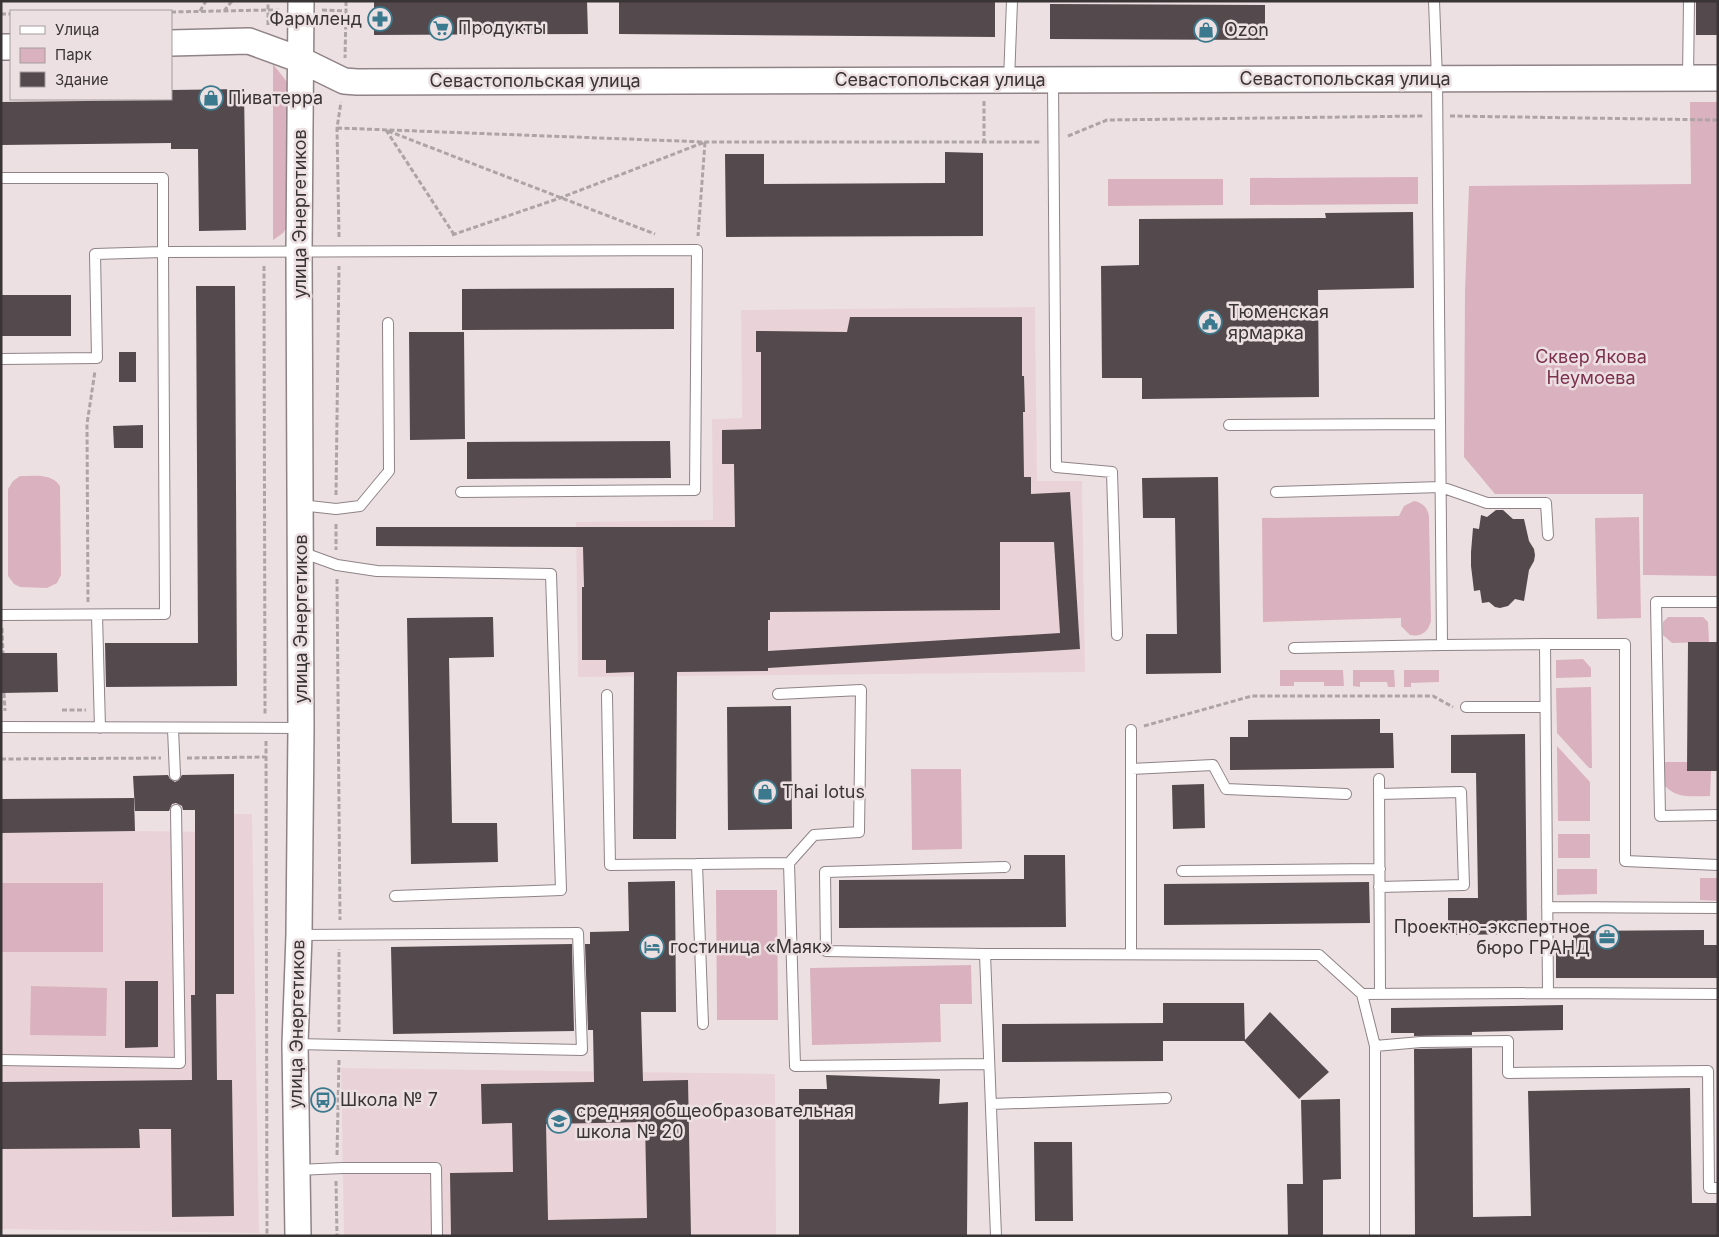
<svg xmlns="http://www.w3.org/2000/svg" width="1719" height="1237" font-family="Inter,sans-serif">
<rect width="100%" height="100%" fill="#ede0e3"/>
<!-- built -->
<path fill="#e9d3d9" d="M1035 307 1037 481H1082L1085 672 578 677 576 522 713 520 712 419 742 418 741 310Z
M234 814H252L259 1233 1 1229V833L135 831 234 832Z
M341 1068 775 1074 776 1236H344Z"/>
<!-- green -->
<path fill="#dab1be" d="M273 64 287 82 290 93 287 227 283 233 273 240Z
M1690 102H1718V576L1643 575V494H1495L1464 457 1465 291 1469 186 1691 184Z
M1418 177V204L1250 205V178Z
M1108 179H1223V205L1108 206Z
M20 476C34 476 52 473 60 486L61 575 57 583 47 588 20 587 14 584 8 576V489L13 481Z
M1414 501C1423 503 1427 507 1429 516L1431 621C1428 632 1422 637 1410 635L1401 626V618L1263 622 1262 518 1399 516 1404 506Z
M1639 517 1641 618 1597 619 1595 518Z
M1668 617H1703L1708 622 1709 642 1672 643 1663 635V622Z
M1583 659 1591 668V677L1556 678V660Z
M1280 670H1343L1344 686H1324V682H1294V686H1280Z
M1353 670H1394L1395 687H1388L1387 682H1360V687L1353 686Z
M1404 670H1439V682L1411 683V687H1404Z
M1591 687 1592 768H1589L1557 733 1556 688Z
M1557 746 1590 782V821H1558Z
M1665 762H1687V771H1711L1710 796C1693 796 1677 799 1665 786Z
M911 769H961L962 849 912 850Z
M1558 834H1590V858H1558Z
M1557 869H1597V894L1557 895Z
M1700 878H1718V901L1700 900Z
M1 883H103V952H1Z
M716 890H777L778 1020H717Z
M971 965 972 1004H940L941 1042 812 1045 810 968Z
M31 986 107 988 106 1036 30 1035Z"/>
<!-- building -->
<path fill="#54494c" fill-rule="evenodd" d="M374 1H587L588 34 374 35Z
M619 1 995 2V37L619 34Z
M1696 1H1718V35H1696Z
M1050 4 1265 5V40L1050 39Z
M244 89 246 230 199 231 198 149H171V143L1 145V102L170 100 171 90Z
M945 152 983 153V236L726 237 725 154H764V184L945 183Z
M1413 212 1414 288 1318 290 1319 397 1142 399V378H1102L1101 266 1139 265V219L1326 218 1325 213Z
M196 286H235L237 686 106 687 105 643H198Z
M674 288V329L462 330V289Z
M1 295H71V336H1Z
M850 317H1022V376H1024L1025 412H1023L1024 477H1031V494L1070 492 1080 649 768 668V671L677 672 676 839H633L634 672 606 673V660H582V587H584L583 547 376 546V527H735L734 464H722V430L761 429V352H756V331L847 332ZM1000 542H1054L1060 633 768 651V620H770V612L1000 610Z
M409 332H464L465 439 410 440Z
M119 352H136V382H119Z
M143 425V448H114L113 426Z
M670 441 671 478 467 479V442Z
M1218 477 1221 673 1146 674V634H1177L1175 518H1143L1142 478Z
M1496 510H1503L1513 519H1524L1529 541 1534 549 1535 555 1534 561 1529 570 1524 601 1515 599 1508 606 1500 608 1495 607 1489 602 1482 603 1480 590 1474 591 1471 566V552L1473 528 1479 529 1481 515 1487 517Z
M493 617 494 657 449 658 452 823H497L498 862 411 864 407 618Z
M1688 642H1718V771H1687Z
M1 653H57L58 692 1 693Z
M791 706 792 829 728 830 727 707Z
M1380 719V733H1393L1394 768 1230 770V737H1248V720Z
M1525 734 1527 934 1448 935V898H1478L1476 773H1451V735Z
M234 774V994H216L217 1080H232L234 1216 172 1217 171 1129H139L140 1148 1 1149V1082L192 1080 191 995H195V810H183L182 806 176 803 172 804 169 811H135L133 776 168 775 170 779 175 782 179 780 182 775Z
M1204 784 1205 828 1173 829 1172 785Z
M134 798 135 831 1 833V799Z
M1024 855H1065L1066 927 839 928V880L1024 879Z
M675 881 676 1012H641L643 1081 688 1080 691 1236H451L450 1173 513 1172 512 1123 482 1124 481 1084 594 1082 593 1030H588L585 944H590V932L629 931 628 882ZM645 1122 647 1218 548 1220 546 1124Z
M1369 882 1370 923 1164 925V884Z
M1704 930V945H1718V978H1556V948H1573V931Z
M572 944 574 1031 393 1034 391 947Z
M125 981H158V1047L125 1048Z
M1163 1003H1244L1245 1040 1270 1012 1329 1072 1299 1099 1244 1041H1163V1061L1002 1062V1024L1163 1023Z
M1563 1005V1030L1472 1032V1035L1414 1036V1033H1391V1008Z
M1472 1048 1473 1217 1531 1216 1528 1091 1690 1088 1692 1203H1718V1236H1415L1414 1049Z
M826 1075 940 1079 939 1104 968 1102 967 1236H799V1089H827Z
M1340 1099 1341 1179 1323 1180V1236H1288L1287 1184H1303L1301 1100Z
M1034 1142H1072L1073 1221H1035Z"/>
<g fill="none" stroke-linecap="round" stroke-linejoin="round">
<!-- service casing -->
<g stroke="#8f8387" stroke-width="12">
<path id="service" d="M1688 78 1689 1
M1009 80 1012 1
M1053 81 1056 467 1112 472 1117 635
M1 178H163V252L697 250 695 490 461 492
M1 359 97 358 95 254 163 252 165 614 1 615
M1229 425 1440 424
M1276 492 1441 487 1487 503H1546L1548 535
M300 505 336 509 360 506 389 471 388 323
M301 552 337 565 377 571 551 574 561 890 395 896
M1718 602H1656L1660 816 1718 815
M97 615 100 728
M1545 644H1625V861L1718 865
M1294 648 1442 645
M778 694 861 690 859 832 814 835 789 863
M607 695 610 865 697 864
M1466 707H1545
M1 727 300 728
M173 729 175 775
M1131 730V953
M1131 769 1213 765 1226 789 1346 794
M1379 779 1380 994
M1379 794 1461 792 1464 885 1379 887
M1005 867 825 872 826 951 985 954 1319 955 1362 994
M1182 871 1380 869
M1547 907 1718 908
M985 954 996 1236
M1548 993 1718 994
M703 1024 697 864 789 863 795 1066 989 1064
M295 1044 582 1050 578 933 300 935
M1375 1046 1421 1042 1508 1041V1073L1708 1071 1709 1188H1718
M1 1060 180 1063 176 810
M991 1104 1166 1098
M297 1170 343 1168H436L437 1236
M1375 1236V1046L1362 994 1548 993 1545 644 1442 645 1437 79 1434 1"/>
</g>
<!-- tertiary casing -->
<g stroke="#8f8387" stroke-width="28">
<path id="tertiary" d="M171 43 249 41 301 60 344 81 357 82 1718 78
M1 47H11
M298 1236 295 1044 299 935 301 728 299 252 301 1"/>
</g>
<!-- path -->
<path stroke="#aea4a6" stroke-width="3" stroke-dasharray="5 2.5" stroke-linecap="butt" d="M346 1V11
M322 10 346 11 345 58
M200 11 206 1
M224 11 232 1
M171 12 268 10V1
M1 14H11
M268 25V10H279
M984 101V142
M1450 116 1718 120
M337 128 705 142H1041
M386 130 455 236
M388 131 655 234
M1068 136 1107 120 1424 116
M452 235 560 198 705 142 698 236
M339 237 337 128 341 102
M264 266 265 715
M336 495 339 266
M336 524V550
M337 579 340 920
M88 602 87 424 95 371
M2 628 3 653
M4 693 5 711
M62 710H86
M1144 726 1252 696H1433L1453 707
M266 741 267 1236
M187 758 266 757
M1 759 161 758
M339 1032V949
M337 1155 339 1059
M336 1181 337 1236"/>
<!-- service -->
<use href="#service" stroke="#fff" stroke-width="10"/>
<!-- tertiary -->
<use href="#tertiary" stroke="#fff" stroke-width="25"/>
</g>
<!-- icons -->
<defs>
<g id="pharmacy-ring" transform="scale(1.25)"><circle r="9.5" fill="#ede0e3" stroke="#3b7a8e" stroke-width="1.5"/><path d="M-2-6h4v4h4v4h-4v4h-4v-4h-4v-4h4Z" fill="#3b7a8e"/></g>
<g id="supermarket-ring" transform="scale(1.25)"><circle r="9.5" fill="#ede0e3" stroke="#3b7a8e" stroke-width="1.5"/><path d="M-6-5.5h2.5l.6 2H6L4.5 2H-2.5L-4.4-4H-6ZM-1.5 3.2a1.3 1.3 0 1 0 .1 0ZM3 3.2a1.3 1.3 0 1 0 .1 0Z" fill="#3b7a8e"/></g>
<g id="shop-ring" transform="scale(1.25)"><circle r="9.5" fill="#ede0e3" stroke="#3b7a8e" stroke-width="1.5"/><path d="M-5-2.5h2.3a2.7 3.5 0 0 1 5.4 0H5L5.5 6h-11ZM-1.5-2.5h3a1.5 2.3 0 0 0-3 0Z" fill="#3b7a8e"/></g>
<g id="civic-ring" transform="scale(1.25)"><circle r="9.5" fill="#ede0e3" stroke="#3b7a8e" stroke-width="1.5"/><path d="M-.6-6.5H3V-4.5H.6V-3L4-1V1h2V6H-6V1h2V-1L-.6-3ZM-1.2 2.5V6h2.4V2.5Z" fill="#3b7a8e"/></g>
<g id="office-ring" transform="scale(1.25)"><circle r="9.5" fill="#ede0e3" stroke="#3b7a8e" stroke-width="1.5"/><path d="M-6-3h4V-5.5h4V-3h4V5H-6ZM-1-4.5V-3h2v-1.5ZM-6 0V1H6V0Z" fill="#3b7a8e"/></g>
<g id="hotel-ring" transform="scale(1.25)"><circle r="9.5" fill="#ede0e3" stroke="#3b7a8e" stroke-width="1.5"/><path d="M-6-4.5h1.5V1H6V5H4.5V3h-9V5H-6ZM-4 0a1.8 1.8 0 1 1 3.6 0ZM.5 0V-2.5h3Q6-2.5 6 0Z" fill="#3b7a8e"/></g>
<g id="bus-ring" transform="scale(1.25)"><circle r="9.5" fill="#ede0e3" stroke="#3b7a8e" stroke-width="1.5"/><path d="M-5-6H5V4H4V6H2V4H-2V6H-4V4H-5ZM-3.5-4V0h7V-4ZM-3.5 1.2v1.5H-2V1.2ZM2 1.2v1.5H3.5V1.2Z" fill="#3b7a8e"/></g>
<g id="school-ring" transform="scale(1.25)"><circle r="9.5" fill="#ede0e3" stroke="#3b7a8e" stroke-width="1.5"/><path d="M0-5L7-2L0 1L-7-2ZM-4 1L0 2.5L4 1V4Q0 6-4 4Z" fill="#3b7a8e"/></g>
</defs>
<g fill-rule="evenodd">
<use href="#pharmacy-ring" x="380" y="19"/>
<use href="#supermarket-ring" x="441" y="28"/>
<use href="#shop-ring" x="1206" y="30"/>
<use href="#shop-ring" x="211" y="98"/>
<use href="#civic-ring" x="1210" y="322"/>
<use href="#shop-ring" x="765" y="792"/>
<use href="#office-ring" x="1607" y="937"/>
<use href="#hotel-ring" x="652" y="947"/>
<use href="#bus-ring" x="323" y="1100"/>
<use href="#school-ring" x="559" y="1121"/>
</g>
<g text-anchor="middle" stroke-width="5" stroke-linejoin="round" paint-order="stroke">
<!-- poi labels -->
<g font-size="18" fill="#393435" stroke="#ede0e3" text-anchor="start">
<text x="362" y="25" text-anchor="end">Фармленд</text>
<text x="458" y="34">Продукты</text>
<text x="1224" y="36">Ozon</text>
<text x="228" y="104">Пиватерра</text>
<text x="1228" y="318">Тюменская<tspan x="1228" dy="21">ярмарка</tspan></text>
<text x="782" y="798">Thai lotus</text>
<text x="1590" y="933" text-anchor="end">Проектно-экспертное<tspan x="1590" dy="21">бюро ГРАНД</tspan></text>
<text x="670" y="953">гостиница «Маяк»</text>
<text x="340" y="1106">Школа № 7</text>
<text x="576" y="1117">средняя общеобразовательная<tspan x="576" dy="21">школа № 20</tspan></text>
</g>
<!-- street labels -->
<g font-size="18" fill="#393435" stroke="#ede0e3">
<text x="1345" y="85">Севастопольская улица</text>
<text x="940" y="86">Севастопольская улица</text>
<text x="535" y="87">Севастопольская улица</text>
<text transform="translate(300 214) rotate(-90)" y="6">улица Энергетиков</text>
<text transform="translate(301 619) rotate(-90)" y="6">улица Энергетиков</text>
<text transform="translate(297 1024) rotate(-89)" y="6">улица Энергетиков</text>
</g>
<!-- park labels -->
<g font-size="18" fill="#7c314f" stroke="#ede0e3">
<text x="1591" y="363">Сквер Якова<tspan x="1591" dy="21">Неумоева</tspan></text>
</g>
</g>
<!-- border -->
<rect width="1719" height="1237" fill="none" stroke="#393435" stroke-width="5"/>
<!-- legend -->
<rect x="10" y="10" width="162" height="90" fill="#ede0e3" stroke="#a59b9d"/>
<rect x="20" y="26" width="25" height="8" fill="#ffffff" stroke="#a59b9d"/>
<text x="55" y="35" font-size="15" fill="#393435">Улица</text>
<rect x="20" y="48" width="25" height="15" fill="#dab1be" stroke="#a59b9d"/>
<text x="55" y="60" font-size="15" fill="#393435">Парк</text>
<rect x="20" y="72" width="25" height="15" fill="#54494c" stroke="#a59b9d"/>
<text x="55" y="85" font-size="15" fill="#393435">Здание</text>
</svg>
